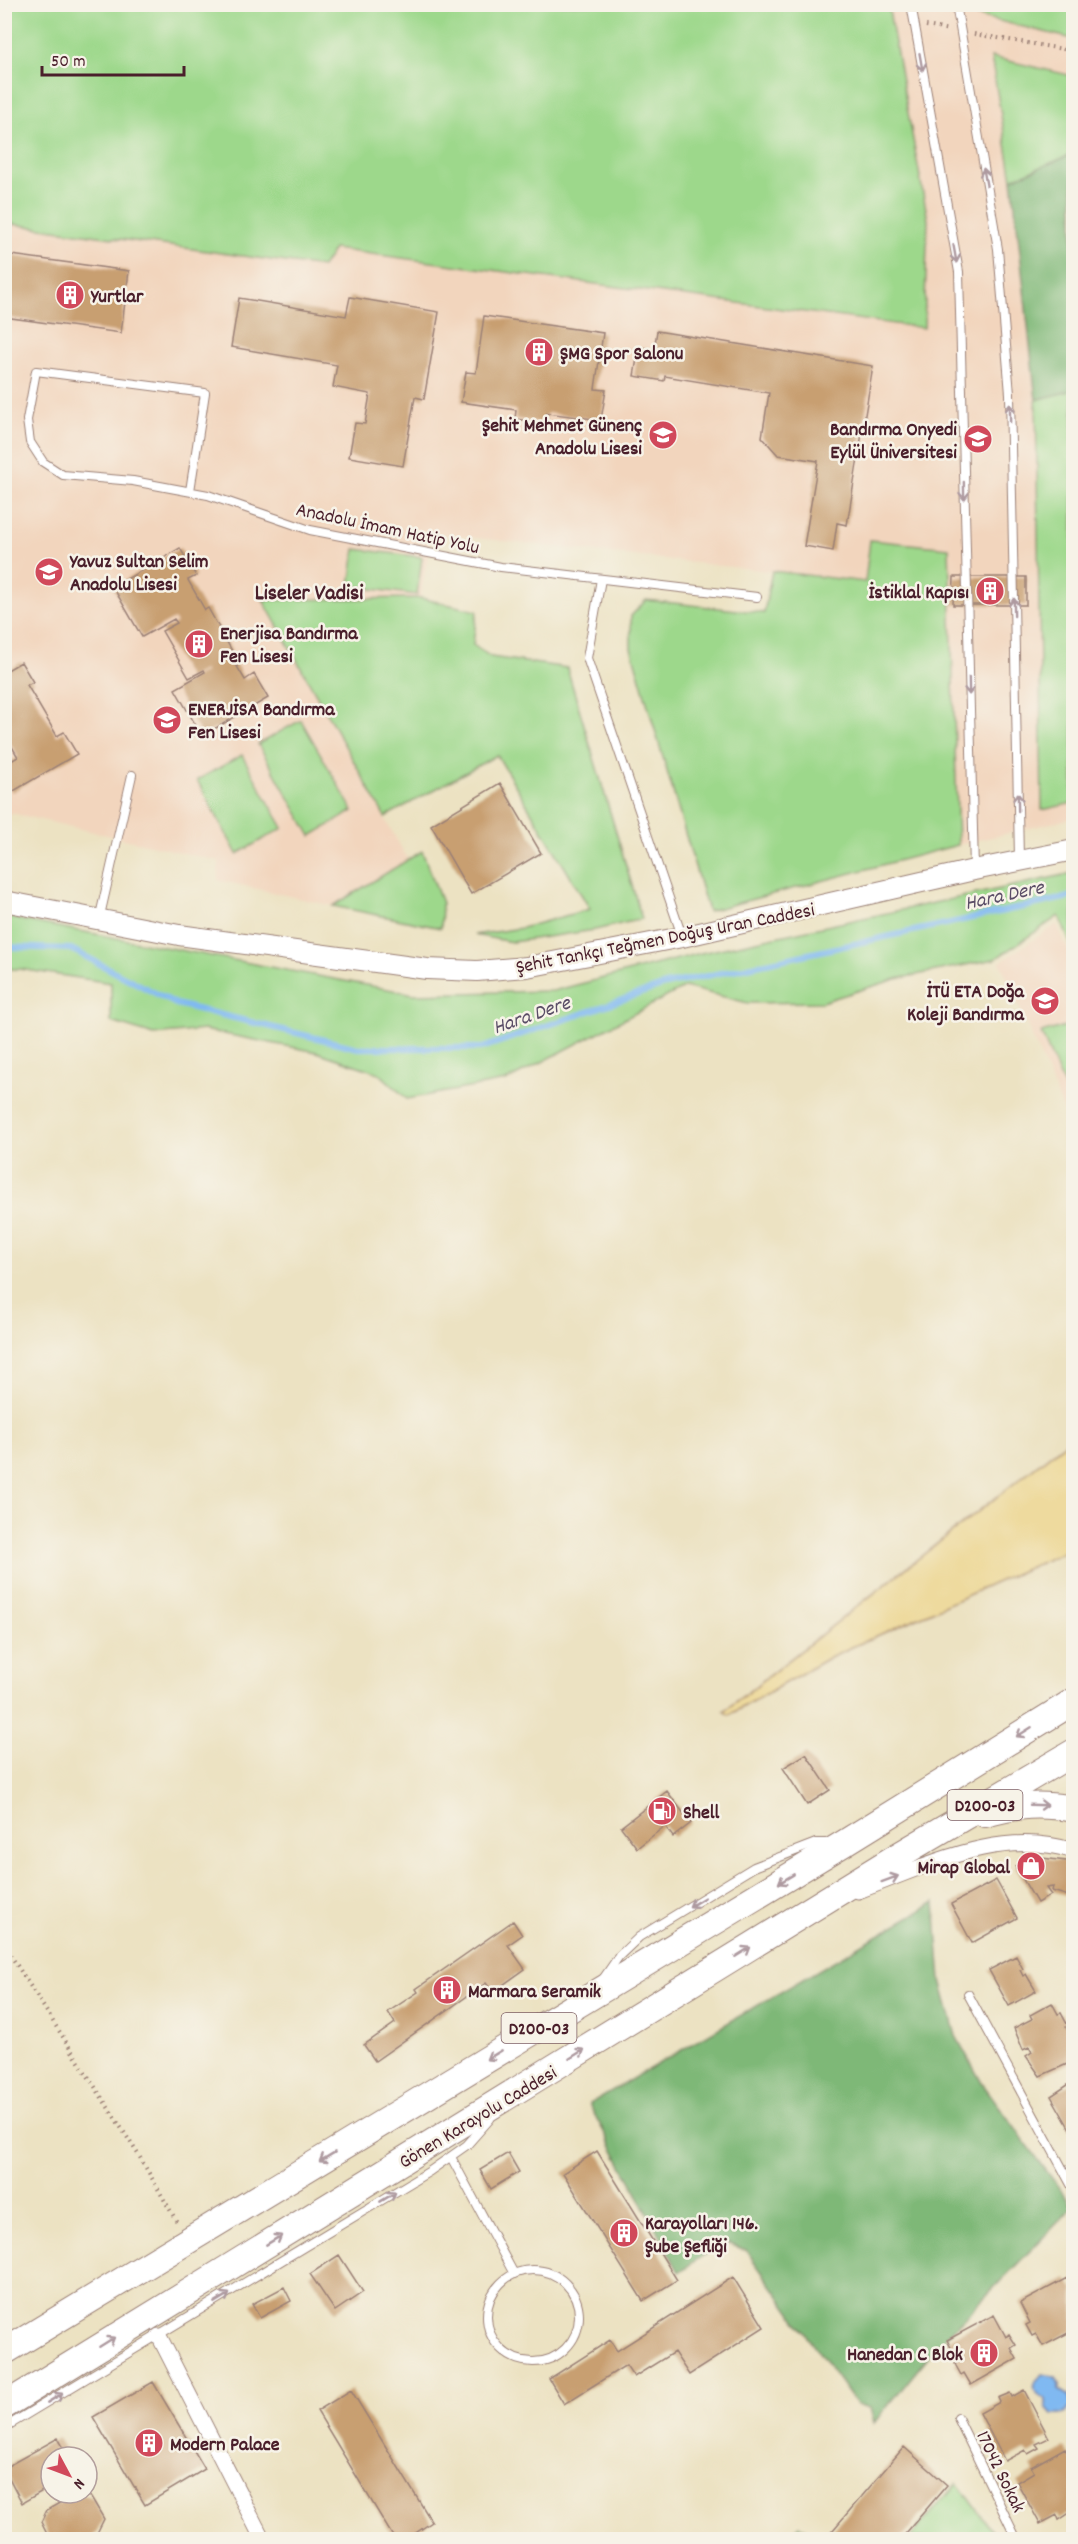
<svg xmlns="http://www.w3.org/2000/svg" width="1078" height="2544" font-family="Dekko,sans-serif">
<rect width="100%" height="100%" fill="#f7f3e8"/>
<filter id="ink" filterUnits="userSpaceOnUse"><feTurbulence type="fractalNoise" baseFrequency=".0167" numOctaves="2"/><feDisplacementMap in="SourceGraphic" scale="12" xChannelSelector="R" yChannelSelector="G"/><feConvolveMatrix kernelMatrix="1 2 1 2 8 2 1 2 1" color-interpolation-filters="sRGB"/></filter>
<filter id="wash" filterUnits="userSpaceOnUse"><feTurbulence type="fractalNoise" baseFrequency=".008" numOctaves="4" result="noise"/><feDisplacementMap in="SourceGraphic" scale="24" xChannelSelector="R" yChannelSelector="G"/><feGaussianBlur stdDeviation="1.35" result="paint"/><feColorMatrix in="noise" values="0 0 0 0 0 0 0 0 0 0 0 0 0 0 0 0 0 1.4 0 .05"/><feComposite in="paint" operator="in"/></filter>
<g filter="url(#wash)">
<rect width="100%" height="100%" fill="#ece2c2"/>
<!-- built -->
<path fill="#f2d5bd" d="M5 5H1073V818L958 845 949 548 865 582 432 533 420 598 263 600 408 860 333 906 218 880 219 861 11 813 5 817Z
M1057 924 1073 961V1132L1000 962Z"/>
<!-- green -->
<path fill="#9dd88b" stroke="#747c5b" stroke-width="1.5" d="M5 4 888 5 928 220 924 328 334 249 322 267 5 223Z
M969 5H1073V39L970 14Z
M991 57 1073 76V154L1012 179Z
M1073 390V803L1042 810 1036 400Z
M870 540 949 548 958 845 708 911 631 648V616L646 600 764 613 772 571 865 582Z
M355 549 422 557 417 595 350 586Z
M420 598 477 611 473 645 491 657 567 668 642 919 595 930 512 942 474 935 522 928 590 909 497 755 385 817 263 600Z
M301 720 353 811 311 836 258 744Z
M242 755 283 828 237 854 197 780Z
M422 851 442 903 441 928 333 906Z
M1073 873V950L1059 916 995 959 896 979 822 1002 748 1003 685 987 506 1081 407 1099 379 1073 317 1052 204 1030 154 1035 111 1022V983L20 969H5V917L414 994 553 991 701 953Z
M1073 1024 1074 1106H1073L1041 1033Z
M957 2483 998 2539H909Z
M800 2525 818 2539H786Z"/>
<!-- forest -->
<path fill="#7eb877" stroke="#646c51" stroke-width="1.5" d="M1073 154V390L1036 400 1012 179Z
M935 1902 941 1981 956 2036 982 2083 1073 2207 937 2346 874 2423 870 2408 856 2404 746 2250 723 2242 679 2272 589 2104Z"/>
<!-- sand -->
<path fill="#eeda9e" stroke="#9c7c64" stroke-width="1.5" d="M1073 1437V1548L832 1656 729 1715 724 1711Z"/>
<!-- water -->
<path fill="#80b9f1" stroke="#656c8e" stroke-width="1.5" d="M1043 2374 1055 2377 1059 2384V2390L1069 2396 1071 2404 1064 2414H1052L1046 2407V2399C1038 2397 1033 2392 1035 2383Z"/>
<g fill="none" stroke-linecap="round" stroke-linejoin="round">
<!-- stream -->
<path stroke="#80b9f1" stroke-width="6" d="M4 947 71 949 176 1004 358 1048H482L665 985 1074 896"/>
</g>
<g id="blocks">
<!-- building -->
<path fill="#c89f71" d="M4 254 129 271 121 333 4 317Z
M350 297 439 312 424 399 415 397 403 466 349 457 355 423 365 424 370 394 333 387 337 365 231 347 239 298 346 316Z
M484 316 603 333 595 389 606 390 601 420 547 413 545 423 515 419 516 410 461 402 466 372 476 373Z
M657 331 873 366 847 525 837 523 833 551 804 546 818 461 778 455 762 437 769 393 665 376 664 381 634 376 639 347 654 350Z
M180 548 196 576 188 580 205 610 208 608 232 651 229 653 245 680 254 674 268 698 202 736 175 689 205 672 204 670 189 678 162 631 177 623 174 619 142 637 113 587Z
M954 577H1026V605H953Z
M21 662 33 682 27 685 57 736 64 732 77 754 12 792 4 779V765L18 757 4 733V672Z
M500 783 541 853 471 894 431 825Z
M806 1754 830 1790 807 1805 783 1768Z
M667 1791 691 1823 673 1837 665 1826 637 1848 621 1827Z
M1042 1858 1074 1862 1072 1897 1052 1891 1053 1887 1046 1888 1051 1895 1037 1903 1015 1866Z
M996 1880 1017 1918 972 1943 951 1904Z
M513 1921 522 1935 508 1945 525 1969 493 1992 486 1983 375 2061 364 2045 395 2023 388 2012 418 1992 416 1989Z
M1016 1956 1023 1969 1020 1970 1023 1976 1026 1974 1036 1991 1009 2006 989 1970Z
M1052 2003 1058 2014 1061 2013 1068 2026 1066 2027 1068 2031 1071 2030 1074 2035V2061L1040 2076 1026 2056 1032 2052 1029 2047 1023 2050 1014 2028 1032 2019 1030 2015Z
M1074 2081V2136L1051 2096Z
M597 2151 677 2280 643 2301 563 2173Z
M508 2153 519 2172 491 2189 480 2170Z
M339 2255 363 2292 335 2311 310 2274Z
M733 2277 764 2327 689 2375 674 2352 634 2377 626 2365 564 2404 549 2379 610 2340 617 2351Z
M1067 2278 1074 2290V2330L1043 2346 1036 2334 1032 2336 1026 2325 1030 2323 1020 2303Z
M284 2287 291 2301 260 2318 252 2304Z
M994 2315 1006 2337 1009 2334 1016 2345 1011 2348 1017 2359 971 2385 964 2373 961 2375 955 2364 958 2361 947 2340Z
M153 2382 205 2469 145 2505 93 2417Z
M351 2390 432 2522 405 2540H395L317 2411Z
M1024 2390 1049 2438 1036 2444 1039 2448 1028 2454 1025 2450 1005 2461 980 2413 1000 2402 998 2398 1010 2393 1012 2397Z
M58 2438 69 2457H51V2486L22 2503 4 2468Z
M904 2447 947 2485 900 2540H830L827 2537Z
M1065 2448 1074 2462V2507L1069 2509 1071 2512 1059 2520 1057 2515 1040 2524 1017 2482 1034 2472 1031 2467Z
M77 2493 91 2497 104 2519 97 2533 85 2540H50L41 2522 47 2510Z"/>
</g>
</g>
<g filter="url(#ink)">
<use href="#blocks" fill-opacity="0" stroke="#9b8076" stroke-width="1.5"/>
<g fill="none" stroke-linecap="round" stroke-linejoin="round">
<!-- service casing -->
<g stroke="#9b8076" stroke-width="10">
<path id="service" d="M911 4 959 272 974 869
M956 4 998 249 1010 394 1019 859
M190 491 205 393 36 371 27 420 30 442 43 462 63 475 133 481 208 495 310 530 501 567 757 597
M601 579 587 658 682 936
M99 920 132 775
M603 1979 619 1956 639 1937 754 1867 816 1843H827
M968 1994 1074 2190
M451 2157 514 2274
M487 2316a46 46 0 1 1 92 0a46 46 0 1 1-92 0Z
M958 2418 1017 2540
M4 2428 430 2171 467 2145 490 2119"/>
</g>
<!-- minor casing -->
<g stroke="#9b8076" stroke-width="17">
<path id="minor" d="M858 1891C927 1866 999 1827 1074 1851
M159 2336 263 2540"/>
</g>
<!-- tertiary casing -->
<g stroke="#9b8076" stroke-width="22">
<path id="tertiary" d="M4 901 179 935 427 969 477 971 527 967 682 937 974 870 1074 850"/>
</g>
<!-- trunk casing -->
<g stroke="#9b8076" stroke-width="28">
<path id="trunk" d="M985 1814C1018 1805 1039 1803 1074 1809
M4 2352 846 1842 1074 1701
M4 2406 896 1857 1074 1752"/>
</g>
<!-- path -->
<path stroke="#9b8076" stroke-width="4" stroke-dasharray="1.5 4.5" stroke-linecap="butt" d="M926 26 949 30
M974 34 1074 51
M4 1945 138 2154 177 2222"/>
<!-- service -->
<use href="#service" stroke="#fff" stroke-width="8"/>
<!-- minor -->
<use href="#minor" stroke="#fff" stroke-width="15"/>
<!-- tertiary -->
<use href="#tertiary" stroke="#fff" stroke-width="20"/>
<!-- trunk -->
<use href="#trunk" stroke="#fff" stroke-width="26"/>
</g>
<!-- one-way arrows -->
<defs><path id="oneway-shaft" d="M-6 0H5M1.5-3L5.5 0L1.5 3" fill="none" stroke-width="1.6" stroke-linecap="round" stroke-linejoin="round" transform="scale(1.5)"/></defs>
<g stroke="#ae9aa0">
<use href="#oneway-shaft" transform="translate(921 62) rotate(80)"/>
<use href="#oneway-shaft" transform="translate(985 177) rotate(-100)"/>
<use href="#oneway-shaft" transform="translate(955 254) rotate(80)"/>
<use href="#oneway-shaft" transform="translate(1010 413) rotate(-91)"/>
<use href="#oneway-shaft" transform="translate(964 491) rotate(89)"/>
<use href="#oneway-shaft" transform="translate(1014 607) rotate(-91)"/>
<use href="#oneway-shaft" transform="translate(969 686) rotate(89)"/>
<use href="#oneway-shaft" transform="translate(1018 802) rotate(-91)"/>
<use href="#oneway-shaft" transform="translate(1024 1732) rotate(148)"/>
<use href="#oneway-shaft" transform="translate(1039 1805) rotate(2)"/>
<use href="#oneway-shaft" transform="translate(786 1879) rotate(149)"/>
<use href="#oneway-shaft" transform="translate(890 1879) rotate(-20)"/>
<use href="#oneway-shaft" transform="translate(697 1902) rotate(149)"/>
<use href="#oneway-shaft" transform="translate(743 1952) rotate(-32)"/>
<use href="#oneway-shaft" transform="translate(577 2054) rotate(-32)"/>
<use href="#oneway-shaft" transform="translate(494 2055) rotate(149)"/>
<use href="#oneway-shaft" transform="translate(327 2157) rotate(149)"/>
<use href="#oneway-shaft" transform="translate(388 2197) rotate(-31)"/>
<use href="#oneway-shaft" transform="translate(274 2240) rotate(-31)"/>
<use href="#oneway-shaft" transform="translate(222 2298) rotate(-31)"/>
<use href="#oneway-shaft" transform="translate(107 2342) rotate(-32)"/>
<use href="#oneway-shaft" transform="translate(55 2398) rotate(-31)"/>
</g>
</g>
<!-- icons -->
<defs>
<g id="building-disc" transform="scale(1.5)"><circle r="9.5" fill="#d1495b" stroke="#f7f3e8"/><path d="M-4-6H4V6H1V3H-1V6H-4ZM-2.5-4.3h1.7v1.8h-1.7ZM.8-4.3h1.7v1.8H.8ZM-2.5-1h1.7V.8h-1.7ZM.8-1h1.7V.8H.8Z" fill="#fff"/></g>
<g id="school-disc" transform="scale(1.5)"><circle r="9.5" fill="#d1495b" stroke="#f7f3e8"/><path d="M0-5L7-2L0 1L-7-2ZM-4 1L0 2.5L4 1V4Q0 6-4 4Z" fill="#fff"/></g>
<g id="university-disc" transform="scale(1.5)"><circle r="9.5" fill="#d1495b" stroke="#f7f3e8"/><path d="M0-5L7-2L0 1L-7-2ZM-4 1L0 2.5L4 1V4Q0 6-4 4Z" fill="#fff"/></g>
<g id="fuel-disc" transform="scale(1.5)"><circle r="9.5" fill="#d1495b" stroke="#f7f3e8"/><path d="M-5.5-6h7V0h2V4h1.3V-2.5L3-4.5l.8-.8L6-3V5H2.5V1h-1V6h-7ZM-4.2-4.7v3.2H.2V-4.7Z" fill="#fff"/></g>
<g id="shop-disc" transform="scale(1.5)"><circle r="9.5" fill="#d1495b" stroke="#f7f3e8"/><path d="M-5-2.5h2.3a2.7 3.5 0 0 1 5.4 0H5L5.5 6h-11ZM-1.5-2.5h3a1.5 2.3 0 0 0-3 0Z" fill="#fff"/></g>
</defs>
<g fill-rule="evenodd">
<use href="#building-disc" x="70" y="295"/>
<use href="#building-disc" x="539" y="352"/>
<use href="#school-disc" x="663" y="435"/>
<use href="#university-disc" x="978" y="439"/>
<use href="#school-disc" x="49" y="572"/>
<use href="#building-disc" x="990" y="591"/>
<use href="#building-disc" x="199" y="644"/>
<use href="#school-disc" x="167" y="720"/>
<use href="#school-disc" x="1045" y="1001"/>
<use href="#fuel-disc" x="662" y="1811"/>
<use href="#shop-disc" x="1031" y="1866"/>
<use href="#building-disc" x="447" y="1990"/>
<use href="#building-disc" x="624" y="2233"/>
<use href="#building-disc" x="984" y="2353"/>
<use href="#building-disc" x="149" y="2443"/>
</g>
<g text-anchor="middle" stroke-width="5" stroke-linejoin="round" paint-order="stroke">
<!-- shield labels -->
<g fill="#f7f3e8" stroke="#7e5f64" stroke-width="1.5">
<rect x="947.5" y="1790" width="75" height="30" rx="4.5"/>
<rect x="501.5" y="2013" width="75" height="30" rx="4.5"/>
</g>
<g font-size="18" font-weight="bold" fill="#4a1f2b">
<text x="985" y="1811">D200-03</text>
<text x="539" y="2034">D200-03</text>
</g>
<!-- poi labels -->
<g font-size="20" font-weight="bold" fill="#4a1f2b" stroke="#f7f3e8" text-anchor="start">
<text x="91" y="302">Yurtlar</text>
<text x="560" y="359">ŞMG Spor Salonu</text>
<text x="642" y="431" text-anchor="end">Şehit Mehmet Günenç<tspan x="642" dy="23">Anadolu Lisesi</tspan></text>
<text x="957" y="435" text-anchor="end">Bandırma Onyedi<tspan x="957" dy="23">Eylül Üniversitesi</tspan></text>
<text x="70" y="567">Yavuz Sultan Selim<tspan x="70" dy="23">Anadolu Lisesi</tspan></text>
<text x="969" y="598" text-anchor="end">İstiklal Kapısı</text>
<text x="220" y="639">Enerjisa Bandırma<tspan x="220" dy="23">Fen Lisesi</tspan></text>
<text x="188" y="715">ENERJİSA Bandırma<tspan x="188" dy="23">Fen Lisesi</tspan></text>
<text x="1024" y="997" text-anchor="end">İTÜ ETA Doğa<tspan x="1024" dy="23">Koleji Bandırma</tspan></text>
<text x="683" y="1818">Shell</text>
<text x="1010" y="1873" text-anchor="end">Mirap Global</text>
<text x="468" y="1997">Marmara Seramik</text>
<text x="645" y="2229">Karayolları 146.<tspan x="645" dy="23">Şube Şefliği</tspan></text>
<text x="963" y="2360" text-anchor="end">Hanedan C Blok</text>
<text x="170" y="2450">Modern Palace</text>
</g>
<!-- street labels -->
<g font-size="20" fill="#4a1f2b" stroke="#f7f3e8">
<text transform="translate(388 527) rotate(12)" y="7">Anadolu İmam Hatip Yolu</text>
<text transform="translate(665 937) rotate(-11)" y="7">Şehit Tankçı Teğmen Doğuş Uran Caddesi</text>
<text transform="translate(477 2116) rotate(-31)" y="7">Gönen Karayolu Caddesi</text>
<text transform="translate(1002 2471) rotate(64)" y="7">17042 Sokak</text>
</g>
<!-- water labels -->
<g font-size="21" font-style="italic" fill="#5a4d66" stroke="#f7f3e8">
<text transform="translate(1004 894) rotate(-12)" y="7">Hara Dere</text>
<text transform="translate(531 1014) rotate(-19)" y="7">Hara Dere</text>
</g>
<!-- quarter labels -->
<g font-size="22" font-weight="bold" fill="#4a1f2b" stroke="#f7f3e8">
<text x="309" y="599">Liseler Vadisi</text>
</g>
</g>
<!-- margin -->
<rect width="1078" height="2544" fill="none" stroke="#f7f3e8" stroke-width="24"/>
<!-- north arrow -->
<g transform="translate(69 2475) rotate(131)"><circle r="28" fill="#f7f3e8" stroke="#b29e9c" stroke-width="1.5"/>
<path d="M0-4.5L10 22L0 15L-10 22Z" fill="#d1495b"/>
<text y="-9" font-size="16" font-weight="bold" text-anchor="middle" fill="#4a1f2b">N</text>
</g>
<!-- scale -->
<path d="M42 66v9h142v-9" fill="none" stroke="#4a1f2b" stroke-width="3"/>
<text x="51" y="66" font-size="18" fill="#4a1f2b" stroke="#f7f3e8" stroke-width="4.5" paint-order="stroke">50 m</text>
</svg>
